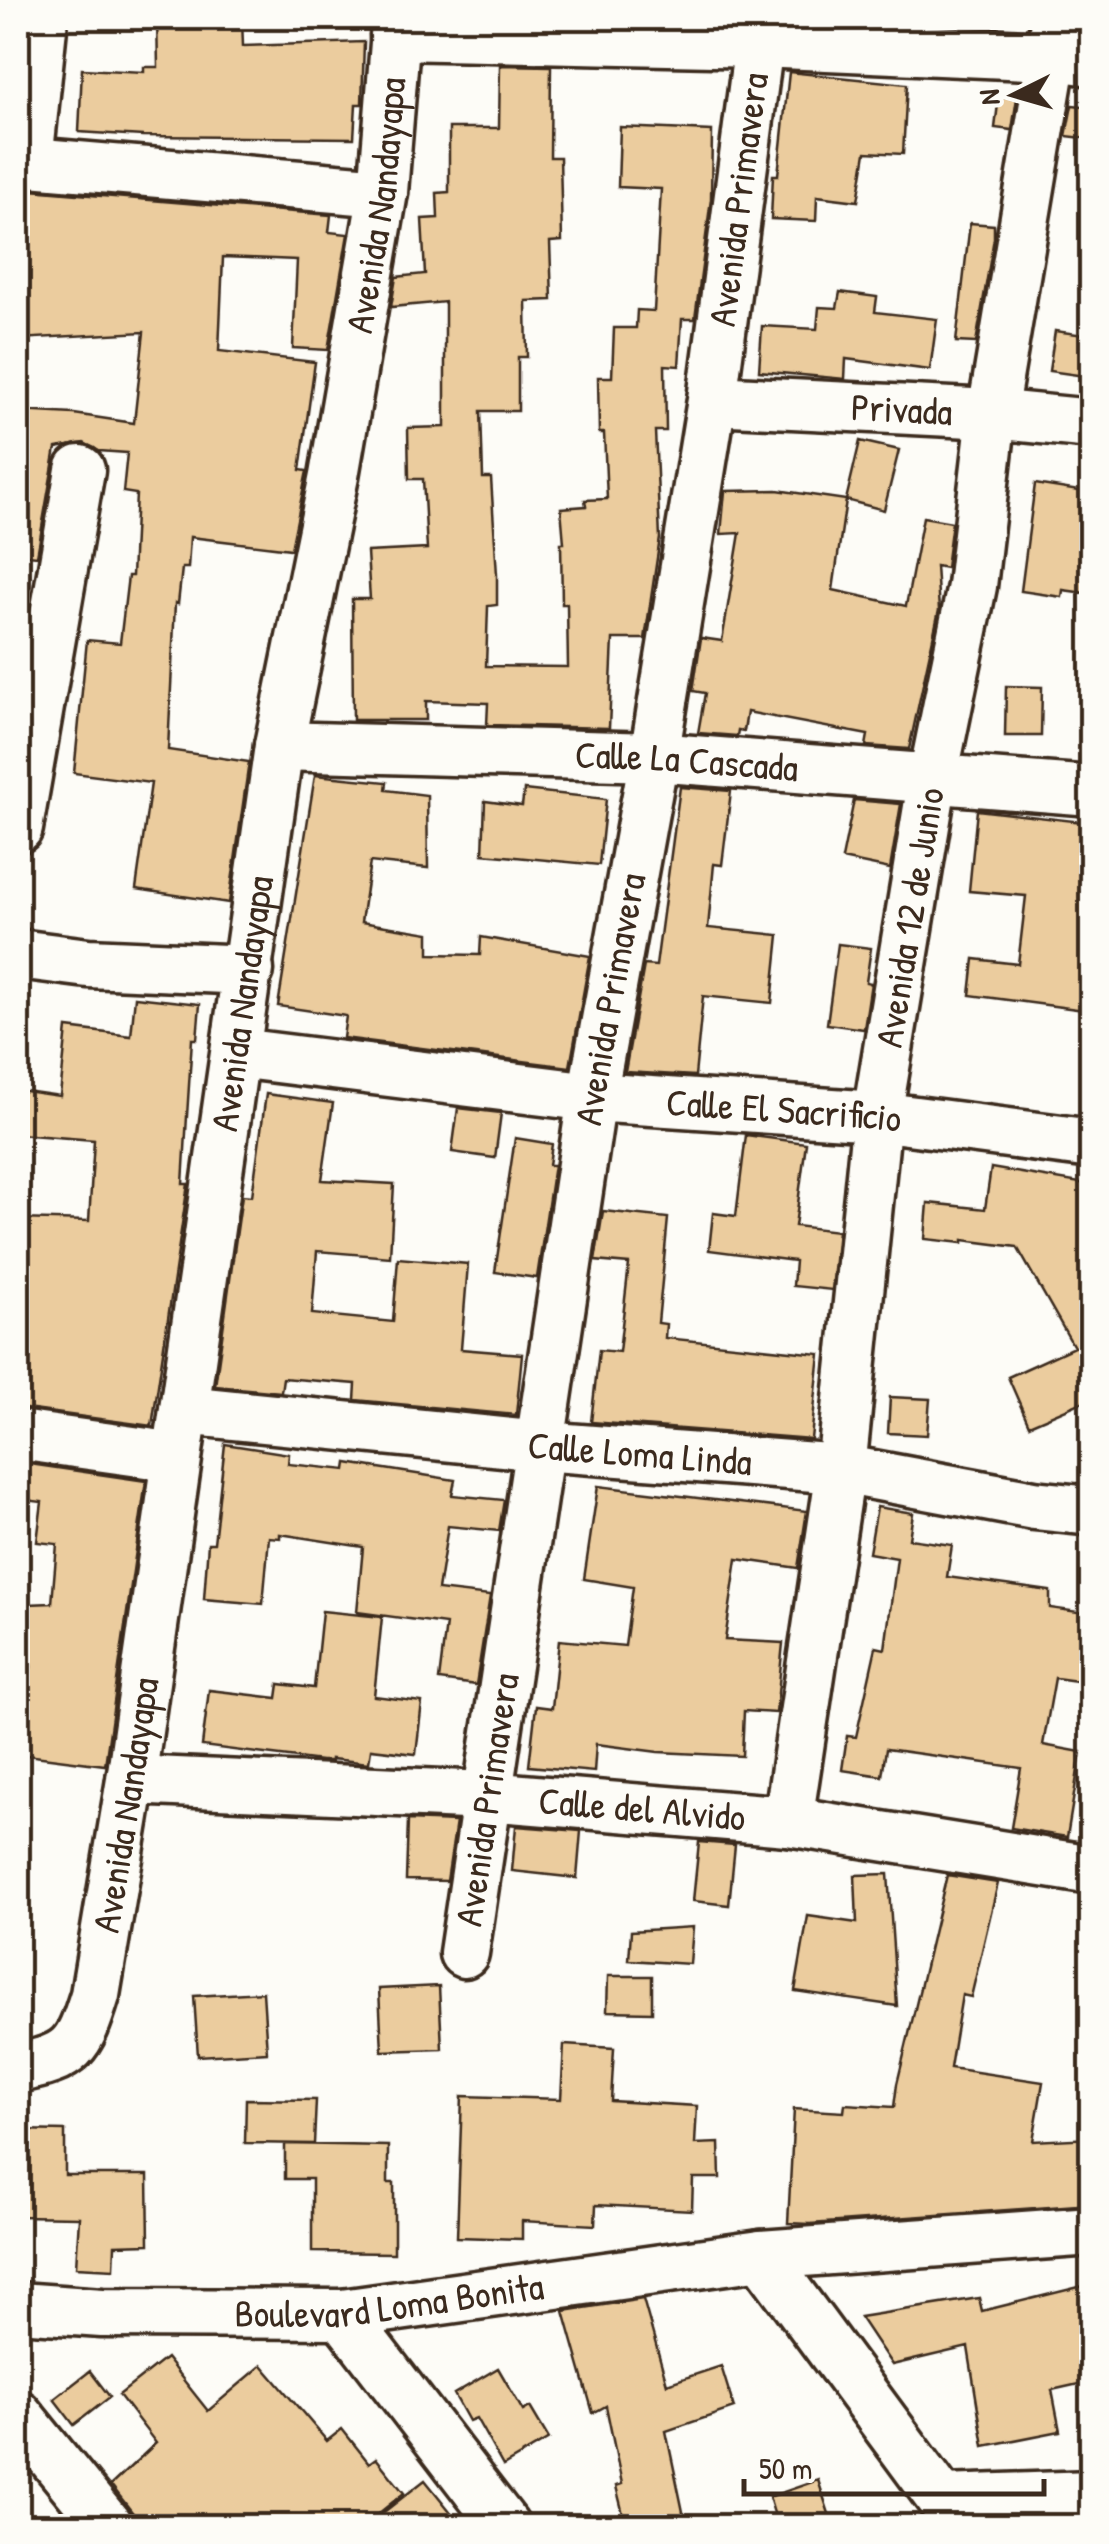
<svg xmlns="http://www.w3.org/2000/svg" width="1109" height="2544" font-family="'Patrick Hand',sans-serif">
<rect width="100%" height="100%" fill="#fdfcf7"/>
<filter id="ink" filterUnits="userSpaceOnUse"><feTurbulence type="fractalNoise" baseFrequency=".01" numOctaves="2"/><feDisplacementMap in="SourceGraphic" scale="20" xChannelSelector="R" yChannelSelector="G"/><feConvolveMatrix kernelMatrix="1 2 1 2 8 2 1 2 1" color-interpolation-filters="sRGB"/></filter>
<g filter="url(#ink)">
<!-- building -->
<path fill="#ebcc9e" stroke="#3b2a1e" stroke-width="2.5" d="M157 18H242L243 46 364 42 362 104H356L354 138 143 136 79 132 82 69 144 72V67H158Z
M500 65 551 66 550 157H560L562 241 550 242 552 300 526 301 527 357H518V411H481L483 478H491L497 575V605L488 606 486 666 568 667 567 604H562L561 543H564L561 508 586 506 585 500 607 499 604 433H599L598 377H612L614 328H636L637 310 654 311 661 189 618 187 620 127 712 131 711 199 695 319H682L679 366 665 365 666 431H655L660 538 645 639H613L609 728 487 725 488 703 426 701V720H353L352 599H370L367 552 427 549 423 479H409L408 428 445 427V302L391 307 396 277 425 274 422 219 438 218 437 193 449 192V128H499Z
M789 72 907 84 903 154 866 152 858 201 817 196 816 221 771 219 773 175H778Z
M999 96 1017 98 1012 130 995 128Z
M1072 105 1092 107V139L1066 136Z
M18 189 331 215 329 232 348 234 328 350 293 348 297 260 223 257 219 351 315 362 300 470 307 471 291 549 190 537 188 568H182L178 604 175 603 168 750 249 762 229 903 136 889 151 783 74 773 87 640 120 643 128 576H132L136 494 123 492 127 453 99 451 84 443 56 448 37 556 18 554V411L74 414 134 423 144 332 18 339Z
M970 223 994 225V238L976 343 956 342Z
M840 292 877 297 875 312 937 319 930 370 846 359 845 379 759 371 762 326 817 329 819 307 837 308Z
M1055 331 1092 336V377L1049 371Z
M860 441 899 450 884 510 846 500Z
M1035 484 1092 493V594L1063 590 1062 597 1021 591Z
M777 490 846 500 833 590 906 606 923 517 952 522 946 568 936 566 939 610 909 749 866 746 868 735 747 712 744 731 738 730 737 736 698 733 705 693 693 691 701 638 722 641 740 533 721 534 725 491Z
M1006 686 1042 687 1041 736H1005Z
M315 775 387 782 386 790 427 795 428 868 370 862 361 922 429 933V954L480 955 481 937 590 956 570 1067 343 1038 346 1016 278 1006Z
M680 787 731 791 722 865 714 864 708 928 779 935 772 1003 703 996 695 1076 625 1072 644 965 656 966Z
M524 790 606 799 599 865 483 854 485 801 522 806Z
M854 800 901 804 890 869 842 859Z
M977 810 1092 823 1084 917 1092 918V1011L970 995 974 959 1018 964 1026 896 969 891Z
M838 944 871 948 866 982 871 983 864 1029 827 1024Z
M135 997 200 1004 197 1039H192L187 1116 183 1184H188L152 1426 18 1408V1219L89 1221 94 1140 18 1134V1090L60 1096 67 1028 131 1036Z
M266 1094 333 1103 322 1180 394 1184 390 1257 317 1251 312 1314 393 1322 398 1258 468 1264 461 1349 522 1354 516 1415 355 1400 356 1384 283 1378 281 1392 215 1386 242 1195 252 1196Z
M458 1108 501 1113 495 1158 452 1152Z
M746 1135 806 1143 795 1226 838 1231 832 1290 793 1286 795 1261 709 1250 713 1213 736 1216Z
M515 1138 552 1144 549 1165H554L537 1278 495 1272Z
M991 1168 1092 1185V1398L1029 1425 1008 1377 1074 1347 1017 1247 963 1240V1243L925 1239 928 1203 985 1209Z
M603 1211 668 1218 658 1323 666 1324 665 1338 820 1354 811 1439 591 1422 599 1350 619 1352 629 1264 595 1261Z
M890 1397 930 1399 927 1435 888 1433Z
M225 1444 289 1454 288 1464 346 1470 347 1463 455 1480 452 1495 504 1500 499 1531 448 1526 438 1590 490 1596 476 1685 439 1680 446 1624 357 1612 363 1547 280 1534V1538L269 1537 263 1604 204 1599 208 1543H214Z
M23 1463 146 1481 105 1765 18 1754V1667H31L28 1604 52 1603 57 1544 37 1542 42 1502 18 1499Z
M598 1486 807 1511 798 1568 737 1559 725 1640 783 1643 776 1713 744 1711 742 1756 658 1752 596 1744 594 1772 529 1766 536 1706 552 1708 559 1640 625 1646 633 1587 584 1579Z
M877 1507 913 1513 909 1539 952 1545 947 1577 1050 1591V1608L1092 1614V1683L1055 1678 1043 1745 1081 1752 1067 1837 1011 1828 1021 1768 886 1749 882 1776 842 1770 847 1736 856 1737 876 1647 885 1649 897 1558 869 1553Z
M322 1611 382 1617 374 1696 422 1702 416 1754 371 1749 369 1763 331 1759V1761H321L202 1746 209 1690 277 1698 279 1684 314 1688Z
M408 1820 456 1822 447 1881 406 1880Z
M516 1826 581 1831 577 1878 512 1871Z
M699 1842 735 1845 729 1905 693 1901Z
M888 1874 897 2006 795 1991 808 1916 857 1923 855 1875Z
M947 1875 998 1883 971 1997 962 1995 950 2068 1043 2082 1033 2141 1092 2138V2204L810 2224 788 2223 794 2109 844 2112 845 2104 894 2107 897 2084Z
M693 1927 690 1964 629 1960 631 1931Z
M608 1976H652V2012L607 2011Z
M439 1986 442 2049 382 2051 379 1989Z
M263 1992 267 2052 198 2056 194 1996Z
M564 2045 614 2048 611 2101 697 2106 695 2144 719 2143 720 2178H693L692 2210 596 2205 595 2225 522 2221V2239L457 2237 462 2096 561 2099Z
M246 2099 316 2100 314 2144 245 2143Z
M18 2130 65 2131V2175H148L149 2244 115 2245 114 2269 76 2267 79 2217 18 2216Z
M285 2144 388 2146V2183H394V2253L312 2252V2179H285Z
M1083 2286 1092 2319V2381L1052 2390 1060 2431 984 2446 968 2347 892 2365 860 2317 979 2298 982 2311Z
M643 2299 667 2384 721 2366 734 2408 666 2431 686 2526H626L616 2486 622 2484 606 2406 593 2413 564 2311Z
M166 2358 208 2411 262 2365 327 2441 342 2429 369 2463 376 2458 404 2493 363 2526H143L111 2485 156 2443 119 2395Z
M498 2368 523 2411 530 2407 549 2439 503 2466 476 2418 469 2421 454 2394Z
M90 2371 110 2397 74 2425 54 2399Z
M425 2480 462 2526H366Z
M818 2480 833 2526H778L769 2497Z"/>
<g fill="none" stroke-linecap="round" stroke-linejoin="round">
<!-- street casing -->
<g stroke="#3b2a1e" stroke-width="55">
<g id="street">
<path d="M395 35 759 43 1052 56 1092 61"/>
<path d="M18 161 383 192"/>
<path d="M28 161 43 18"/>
<path id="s1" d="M712 400 992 414 1092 424"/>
<path id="s2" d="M279 746 654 757 1092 791"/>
<path d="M18 828 80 470"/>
<path d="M18 954 88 963 249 970"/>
<path id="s3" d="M237 1053 592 1097 877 1116 1092 1144"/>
<path id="s4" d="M184 1410 541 1446 841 1469 1034 1505 1092 1511"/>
<path d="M18 1435 176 1457"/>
<path id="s5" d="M131 1780 487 1796 788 1821 1092 1870"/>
<path id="s6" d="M788 1821 841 1469 877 1116 933 777 972 586 992 414 1052 56 1055 18"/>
<path id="s7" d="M464 1953 592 1097 654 757 712 400 759 43"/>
<path id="s8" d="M18 2068C72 2058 79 2047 95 1995L131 1780 279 746 334 476 383 192 397 18"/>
<path d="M761 2255 961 2526"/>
<path id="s9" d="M18 2307 102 2313 342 2314 761 2255 1092 2231"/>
<path d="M342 2314 505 2526"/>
<path d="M18 2415 108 2526"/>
<path d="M944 2500 1092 2495"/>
</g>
</g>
<!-- street -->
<use href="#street" stroke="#fdfcf7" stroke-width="48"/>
</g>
</g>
<g text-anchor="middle" stroke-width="8" stroke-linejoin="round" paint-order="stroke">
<!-- street labels -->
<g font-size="38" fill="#3b2a1e" stroke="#fdfcf7">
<text dy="13" stroke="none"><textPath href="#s7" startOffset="1775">Avenida Primavera</textPath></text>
<text dy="13" stroke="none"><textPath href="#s8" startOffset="1928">Avenida Nandayapa</textPath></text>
<text dy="13" stroke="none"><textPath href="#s1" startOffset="190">Privada</textPath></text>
<text dy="13" stroke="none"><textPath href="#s2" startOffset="408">Calle La Cascada</textPath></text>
<text dy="13" stroke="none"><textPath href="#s6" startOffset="912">Avenida 12 de Junio</textPath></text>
<text dy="13" stroke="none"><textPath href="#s7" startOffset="965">Avenida Primavera</textPath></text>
<text dy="13" stroke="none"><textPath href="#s8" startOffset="1118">Avenida Nandayapa</textPath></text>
<text dy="13" stroke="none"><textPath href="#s3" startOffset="550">Calle El Sacrificio</textPath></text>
<text dy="13" stroke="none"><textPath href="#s4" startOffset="458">Calle Loma Linda</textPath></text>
<text dy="13" stroke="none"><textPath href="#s7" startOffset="155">Avenida Primavera</textPath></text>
<text dy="13" stroke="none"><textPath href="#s8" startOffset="308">Avenida Nandayapa</textPath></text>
<text dy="13" stroke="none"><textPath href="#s5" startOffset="512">Calle del Alvido</textPath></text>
<text dy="13" stroke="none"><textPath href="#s9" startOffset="372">Boulevard Loma Bonita</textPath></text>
</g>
</g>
<!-- margin -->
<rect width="1109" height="2544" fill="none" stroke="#fdfcf7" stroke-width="60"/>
<rect x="30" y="30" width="1049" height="2484" fill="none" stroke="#3b2a1e" stroke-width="4" filter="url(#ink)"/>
<!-- north arrow -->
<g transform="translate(1014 95) rotate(265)" stroke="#fdfcf7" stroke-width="8" paint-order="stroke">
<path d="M0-8L18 38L0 25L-18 38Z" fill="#3b2a1e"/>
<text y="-15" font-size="28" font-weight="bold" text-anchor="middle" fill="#3b2a1e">N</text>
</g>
<!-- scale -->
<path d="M744 2479v15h300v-15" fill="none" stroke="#3b2a1e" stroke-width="5"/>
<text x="759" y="2479" font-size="30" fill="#3b2a1e" stroke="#fdfcf7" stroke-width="8" paint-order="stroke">50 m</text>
</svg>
